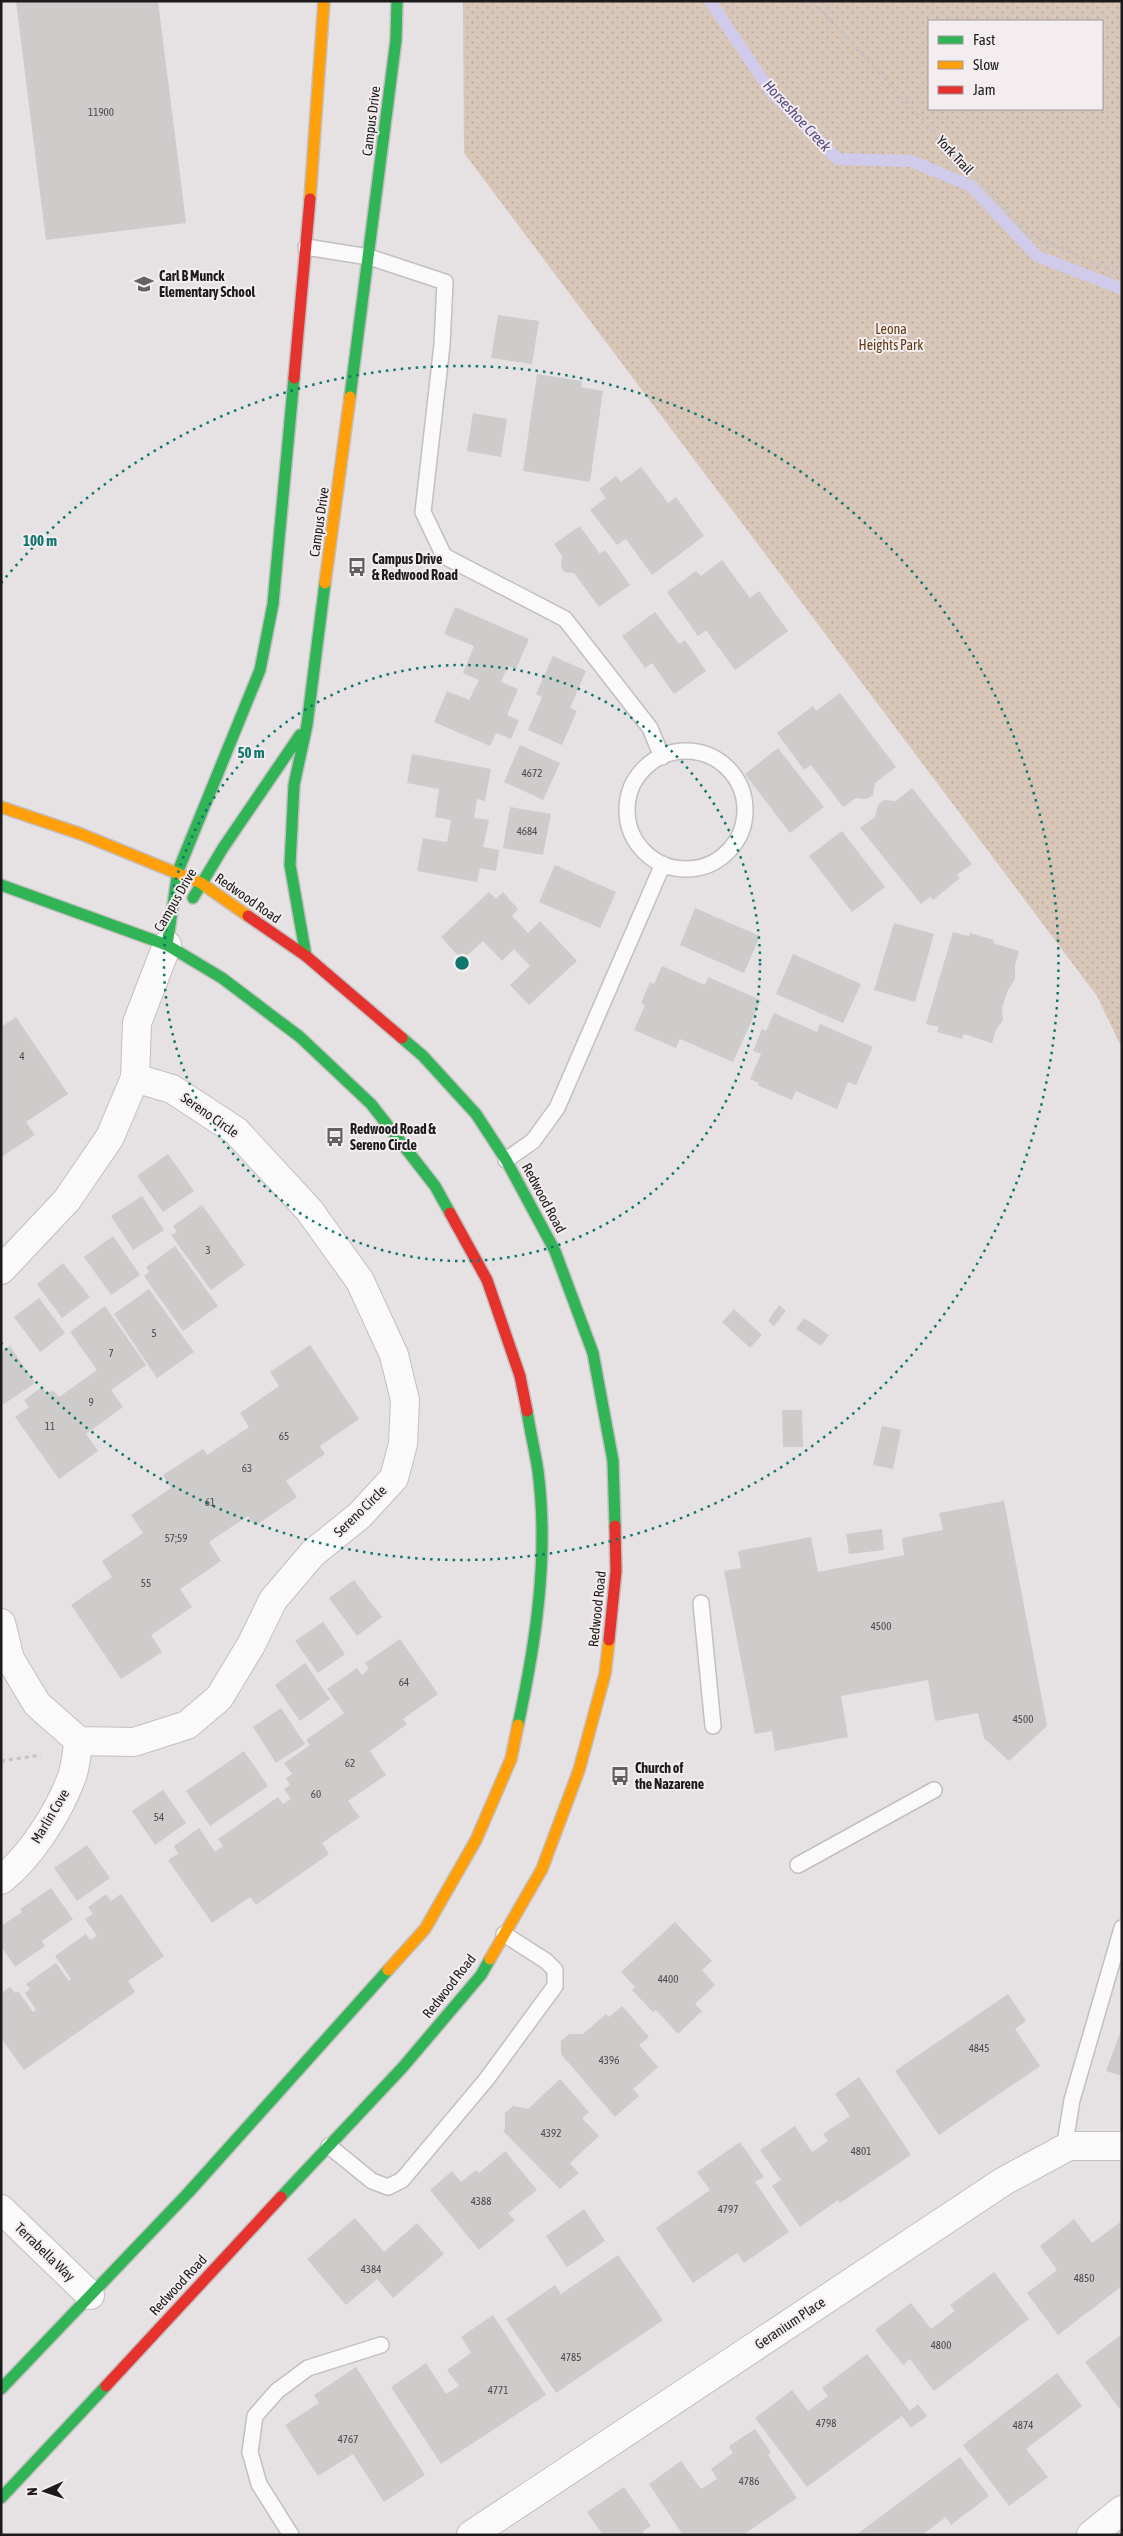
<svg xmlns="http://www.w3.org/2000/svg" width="1123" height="2536" font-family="'Asap Condensed',sans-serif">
<defs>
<pattern id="park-dots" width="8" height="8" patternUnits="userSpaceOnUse" patternTransform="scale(1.25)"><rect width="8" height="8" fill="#d8c6b8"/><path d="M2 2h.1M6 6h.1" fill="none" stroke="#b9aa9e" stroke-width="1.8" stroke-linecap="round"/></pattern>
</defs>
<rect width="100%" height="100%" fill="#e6e1e3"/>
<!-- park -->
<path fill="url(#park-dots)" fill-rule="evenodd" d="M463 1H1122V1048L1097 996 464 153ZM929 21H1102V109H929Z"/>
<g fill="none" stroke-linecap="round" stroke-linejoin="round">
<!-- stream -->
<path stroke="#d0caeb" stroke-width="12" d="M710 1 772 93 837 159 911 161 971 186 1037 256 1122 289"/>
</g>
<!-- building -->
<path fill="#cecbcb" d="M16 1H158L186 223 46 240Z
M498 315 539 321 532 364 491 358Z
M537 374 582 381 581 387 603 391 590 482 523 471Z
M473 413 507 419 501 457 467 451Z
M641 467 668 503 676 497 704 536 652 575 626 539 617 545 590 510 606 498 599 489 616 476 621 482Z
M580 526 600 554 605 550 630 585 599 607 574 573 564 572 561 567 562 556 554 544Z
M722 560 750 598 759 591 788 631 735 670 706 630 698 636 667 592 696 571 701 576Z
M455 607 529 639 516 669 508 666 501 682 518 689 507 715 519 720 511 739 496 733 490 746 434 722 447 691 469 700 479 680 463 673 474 646 444 634Z
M655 612 679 644 685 640 706 671 674 694 652 663 645 668 622 636Z
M553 656 586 671 570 708 577 711 562 745 528 730 542 697 536 694Z
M840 693 896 767 875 783 873 795 866 799 856 798 843 807 811 765 804 770 777 733 813 706 816 711Z
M520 745 560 763 543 800 504 782Z
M778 748 824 807 790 833 745 774Z
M412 754 491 769 485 801 477 799 474 818 489 820 483 847 499 850 496 871 480 868 477 882 417 871 423 838 447 842 451 820 435 817 439 789 407 783Z
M912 788 972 864 957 875 960 878 933 900 930 897 921 904 860 828 875 817 878 805 884 800 896 801Z
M510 807 551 814 543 855 503 848Z
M842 831 885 887 852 912 809 856Z
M555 865 616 892 600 928 539 902Z
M489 892 496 899 503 892 518 909 512 916 528 933 540 921 577 961 529 1005 510 985 530 966 514 949 502 961 483 941 462 960 441 937Z
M695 908 760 936 744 973 680 945Z
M894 923 934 934 915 1002 874 990Z
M953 932 969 936 970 933 994 940 993 943 1019 951 1015 965V979L1008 990 1002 1008 1003 1020 996 1030 992 1043 964 1034 962 1039 937 1032 939 1027 926 1024Z
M793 954 861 984 843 1023 776 994Z
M662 966 705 985 708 977 761 1000 733 1062 680 1039 676 1048 634 1030 645 1005 641 1003 650 982 654 984Z
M774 1013 817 1032 820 1024 873 1047 856 1085 848 1082 837 1109 796 1091 792 1100 757 1085 759 1083 750 1079 761 1054 753 1051 762 1029 766 1031Z
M16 1017 68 1094 26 1122 35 1135 1 1157V1027Z
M168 1154 194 1191 163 1212 137 1176Z
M142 1196 164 1230 133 1250 111 1216Z
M202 1205 245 1265 211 1290 171 1235 177 1232 173 1226Z
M113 1236 140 1275 111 1295 84 1257Z
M175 1246 218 1306 183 1331 144 1276 149 1272 146 1267Z
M63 1263 90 1297 62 1318 37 1284Z
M149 1289 194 1352 157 1378 114 1314Z
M39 1298 65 1333 40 1352 14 1317Z
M779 1305 786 1311 774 1326 768 1321Z
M105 1306 146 1365 111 1390 123 1407 86 1434 98 1451 59 1479 15 1417 29 1407 24 1400 42 1387 47 1394 53 1390 59 1397 97 1370 70 1332Z
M734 1309 762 1335 750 1348 722 1322Z
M804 1318 829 1335 821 1346 796 1329Z
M310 1345 359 1419 320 1446 325 1454 286 1481 297 1497 255 1526 248 1516 209 1542 221 1561 180 1589 192 1607 151 1635 162 1652 121 1679 71 1605 112 1577 102 1561 143 1533 131 1515 171 1488 163 1475 203 1449 207 1455 249 1427 240 1413 279 1386 270 1372Z
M10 1346 35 1383 4 1404 1 1399V1352Z
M782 1410H802L803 1447H783Z
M882 1426 901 1430 893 1469 873 1465Z
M1004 1501 1047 1726 1009 1761 984 1738 978 1713 935 1721 928 1680 841 1696 848 1737 775 1751 772 1731 755 1734 724 1571 741 1568 738 1551 811 1537 818 1572 904 1555 902 1538 943 1530 939 1513Z
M882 1529 884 1550 849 1554 846 1534Z
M354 1580 382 1617 357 1636 329 1598Z
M323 1622 345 1654 318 1673 295 1641Z
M400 1639 438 1694 403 1719 407 1724 370 1751 386 1775 348 1801 360 1817 322 1843 329 1854 256 1905 250 1897 212 1923 168 1860 178 1854 174 1846 199 1828 215 1852 223 1846 218 1839 278 1797 283 1804 291 1799 284 1789 290 1785 286 1778 292 1774 284 1763 310 1745 306 1740 344 1713 327 1689 357 1668 362 1675 369 1669 365 1663Z
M305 1663 330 1699 300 1721 275 1685Z
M281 1708 305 1744 276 1763 253 1727Z
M244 1751 268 1786 210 1826 186 1791Z
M163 1790 186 1823 155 1845 132 1811Z
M87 1845 110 1878 77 1901 54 1868Z
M51 1888 73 1919 42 1941 45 1946 15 1967 1 1946V1926L22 1912 20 1909Z
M106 1894 111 1901 121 1894 164 1956 128 1981 135 1992 24 2070 1 2038V1993L10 1987 15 1993 18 1991 33 2012 36 2010 25 1993 30 1989 26 1984 56 1963 69 1981 71 1979 55 1956 86 1934 90 1940 97 1936 85 1919 93 1914 88 1907Z
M675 1922 712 1961 702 1970 715 1985 695 2004 702 2011 678 2034 656 2010 653 2012 632 1990 635 1987 621 1972Z
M1008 1994 1026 2021 1015 2029 1040 2066 939 2135 895 2071Z
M622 2006 649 2037 639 2045 658 2067 633 2089 639 2096 615 2117 561 2054V2041L569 2034H583L606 2014 609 2017Z
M1122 2028V2076L1106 2071Z
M859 2077 911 2155 840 2203 838 2200 800 2227 772 2186 781 2180 760 2150 795 2126 812 2152 828 2141 823 2134 850 2116 835 2094Z
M560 2079 589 2112 582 2118 599 2136 570 2163 579 2173 560 2189 503 2131 505 2129V2113L513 2106 528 2109Z
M740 2142 764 2177 755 2182 789 2232 744 2263 737 2253 693 2283 656 2228 710 2190 697 2172Z
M505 2151 537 2190 508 2213 515 2220 479 2250 430 2190 452 2171 461 2182 476 2170 479 2173Z
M584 2209 605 2241 567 2267 546 2236Z
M355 2218 384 2252 417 2223 444 2254 393 2298 377 2279 346 2305 307 2259Z
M1074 2219 1092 2243 1122 2221V2286L1058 2335 1027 2293 1057 2270 1040 2246Z
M618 2255 663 2320 556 2393 506 2319 555 2285 561 2294Z
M994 2272 1029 2319 934 2391 910 2359 903 2365 875 2330 911 2303 931 2329 955 2311 950 2305Z
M493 2315 546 2395 441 2464 391 2387 426 2363 446 2394 459 2386 447 2370 471 2353 461 2337Z
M1122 2334V2412L1085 2362Z
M867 2354 910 2411 918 2404 927 2416 911 2428 902 2416 807 2487 755 2418 792 2390 808 2411 828 2396 822 2388Z
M356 2367 425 2475 384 2502 353 2454 318 2476 285 2425 319 2403 314 2395Z
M1057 2373 1082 2406 1026 2449 1048 2477 1009 2506 963 2445Z
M755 2429 771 2453 768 2455 797 2498 743 2535H683L649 2484 681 2461 701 2489 717 2479 711 2469 733 2453 729 2446Z
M960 2457 989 2496 951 2525 946 2517 922 2535H856Z
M624 2487 651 2526 643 2531 645 2535H603L587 2512Z"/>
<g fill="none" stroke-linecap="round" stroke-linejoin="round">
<!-- lane casing -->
<g stroke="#c3bfc1" stroke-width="18">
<path id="lane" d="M306 247 369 257 445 282 442 345 423 512 444 556 565 619 650 728 662 757
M627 810a59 59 0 1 1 118 0a59 59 0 1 1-118 0Z
M506 1160 533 1141 557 1108 663 864
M701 1603 713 1726
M798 1865 934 1790
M329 2146 372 2181 388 2187 402 2180 486 2080 555 1986V1970L546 1961 504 1934
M1064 2149 1072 2100 1122 1928
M291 2535 259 2484 250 2452 255 2416 277 2391 308 2368 381 2345"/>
</g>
<!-- street casing -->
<g stroke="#c3bfc1" stroke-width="30">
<path id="street" d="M135 1078 137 1023 167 945
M1 1270 67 1200 110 1137 135 1078 172 1089 236 1131 309 1210 360 1281 394 1355 405 1400 403 1444 394 1478 360 1515 313 1553 273 1600 251 1645 219 1698 187 1725 134 1742 79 1741 37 1704 10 1659 1 1623
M1 1880C30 1857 58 1814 71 1779 76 1768 76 1753 79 1741
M1 2209 90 2295
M471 2535 1004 2181 1069 2146H1122
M1091 2535 1122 2510"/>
</g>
<!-- fast casing -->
<g stroke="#c3bfc1" stroke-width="14">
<path id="fast" d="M350 397 396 40 397 1
M1 885 167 945 222 978 300 1037 371 1104 435 1186 450 1213
M193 898 223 848 300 735
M167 945 178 871 260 670 273 604 294 378
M306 956 290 865 294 785 307 725 325 583
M402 1038 423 1056 476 1114 506 1160 555 1251 593 1353 613 1461 615 1526
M518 1725C536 1642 549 1556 538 1471 535 1451 530 1431 527 1411
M281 2197 403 2067 481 1975 490 1959
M1 2389 189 2192 388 1970
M1 2498 106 2386"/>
</g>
<!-- slow casing -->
<g stroke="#c3bfc1" stroke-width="14">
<path id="slow" d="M310 199 324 1
M325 583 350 397
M1 807 81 834 201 883 248 916
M490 1959 542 1869 579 1770 605 1674 609 1640
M388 1970 425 1929 476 1840 511 1759 518 1725"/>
</g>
<!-- jam casing -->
<g stroke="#c3bfc1" stroke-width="14">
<path id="jam" d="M294 378 310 199
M248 916 306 956 402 1038
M450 1213 487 1280 520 1376 527 1411
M609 1640 616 1571 615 1526
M106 2386 281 2197"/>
</g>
<!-- path -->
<path stroke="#c5c3c4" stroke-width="3" stroke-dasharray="4 4" stroke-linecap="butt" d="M813 1 1027 233 1122 275
M1 1761 41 1755"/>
<!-- lane -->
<use href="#lane" stroke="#fbfafb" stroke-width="15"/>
<!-- street -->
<use href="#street" stroke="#fbfafb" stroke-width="28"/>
<!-- fast -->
<use href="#fast" stroke="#30b455" stroke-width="11"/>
<!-- slow -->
<use href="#slow" stroke="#ff9f0a" stroke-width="11"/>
<!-- jam -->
<use href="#jam" stroke="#e5322d" stroke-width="11"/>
</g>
<!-- distance rings -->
<g fill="none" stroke="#0f766e" stroke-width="2.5" stroke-dasharray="2.5 5">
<circle cx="462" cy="963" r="298"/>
<path d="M1 583A597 597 0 1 1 1 1343"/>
</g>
<!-- icons -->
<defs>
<g id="school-bare" transform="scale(1.5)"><path d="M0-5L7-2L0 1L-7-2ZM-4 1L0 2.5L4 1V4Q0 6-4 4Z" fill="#636061" stroke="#f4edef" stroke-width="2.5" paint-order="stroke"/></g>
<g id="bus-bare" transform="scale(1.5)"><path d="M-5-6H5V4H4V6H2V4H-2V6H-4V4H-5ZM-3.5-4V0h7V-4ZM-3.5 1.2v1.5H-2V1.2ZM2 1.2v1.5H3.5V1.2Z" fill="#636061" stroke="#f4edef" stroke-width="2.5" paint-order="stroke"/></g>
</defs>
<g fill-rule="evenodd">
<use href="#school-bare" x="144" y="284"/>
<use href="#bus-bare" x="357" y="567"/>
<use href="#bus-bare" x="335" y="1137"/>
<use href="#bus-bare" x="620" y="1776"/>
</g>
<g text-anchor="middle" stroke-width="4" stroke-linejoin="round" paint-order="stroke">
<!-- number labels -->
<g font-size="11" fill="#4a4849">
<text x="101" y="116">11900</text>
<text x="532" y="777">4672</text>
<text x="527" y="835">4684</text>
<text x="22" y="1060">4</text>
<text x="208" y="1254">3</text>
<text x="154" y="1337">5</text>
<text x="111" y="1357">7</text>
<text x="91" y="1406">9</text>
<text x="50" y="1430">11</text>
<text x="284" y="1440">65</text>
<text x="247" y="1472">63</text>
<text x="210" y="1506">61</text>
<text x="176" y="1542">57;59</text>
<text x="146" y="1587">55</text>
<text x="881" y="1630">4500</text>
<text x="404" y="1686">64</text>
<text x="1023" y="1723">4500</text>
<text x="350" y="1767">62</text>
<text x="316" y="1798">60</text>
<text x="159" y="1821">54</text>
<text x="668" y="1983">4400</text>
<text x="979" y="2052">4845</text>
<text x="609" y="2064">4396</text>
<text x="551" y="2137">4392</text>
<text x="861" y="2155">4801</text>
<text x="481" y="2205">4388</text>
<text x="728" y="2213">4797</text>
<text x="371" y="2273">4384</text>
<text x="1084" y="2282">4850</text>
<text x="941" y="2349">4800</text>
<text x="571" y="2361">4785</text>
<text x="498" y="2394">4771</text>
<text x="826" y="2427">4798</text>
<text x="1023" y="2429">4874</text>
<text x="348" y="2443">4767</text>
<text x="749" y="2485">4786</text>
</g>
<!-- street labels -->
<g font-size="14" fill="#1c1a1b" stroke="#f4edef">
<text transform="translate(371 121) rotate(-83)" y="5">Campus Drive</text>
<text transform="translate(955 155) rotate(47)" y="5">York Trail</text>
<text transform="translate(319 522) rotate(-82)" y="5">Campus Drive</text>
<text transform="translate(248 898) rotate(35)" y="5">Redwood Road</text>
<text transform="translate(175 900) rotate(-60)" y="5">Campus Drive</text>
<text transform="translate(210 1115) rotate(35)" y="5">Sereno Circle</text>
<text transform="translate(544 1198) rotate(62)" y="5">Redwood Road</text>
<text transform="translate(360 1511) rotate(-44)" y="5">Sereno Circle</text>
<text transform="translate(597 1609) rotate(-84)" y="5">Redwood Road</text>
<text transform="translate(50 1816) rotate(-59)" y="5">Marlin Cove</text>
<text transform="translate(449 1986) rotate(-52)" y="5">Redwood Road</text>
<text transform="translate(45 2252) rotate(44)" y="5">Terrabella Way</text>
<text transform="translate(178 2285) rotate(-47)" y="5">Redwood Road</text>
<text transform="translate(790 2323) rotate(-34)" y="5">Geranium Place</text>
</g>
<!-- poi labels -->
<g font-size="14" font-weight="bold" fill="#1c1a1b" stroke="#f4edef" text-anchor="start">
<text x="159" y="281">Carl B Munck<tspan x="159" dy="16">Elementary School</tspan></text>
<text x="372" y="564">Campus Drive<tspan x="372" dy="16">&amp; Redwood Road</tspan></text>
<text x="350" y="1134">Redwood Road &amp;<tspan x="350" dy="16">Sereno Circle</tspan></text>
<text x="635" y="1773">Church of<tspan x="635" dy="16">the Nazarene</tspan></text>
</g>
<!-- park labels -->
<g font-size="14" fill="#623d14" stroke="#f4edef">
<text x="891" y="334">Leona<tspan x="891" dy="16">Heights Park</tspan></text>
</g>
<!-- water labels -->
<g font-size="15" font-style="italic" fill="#574b85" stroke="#f4edef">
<text transform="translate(797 116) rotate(47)" y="5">Horseshoe Creek</text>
</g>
</g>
<circle cx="462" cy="963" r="8" fill="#0f766e" stroke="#f4edef" stroke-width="2.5"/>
<g font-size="15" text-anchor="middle" font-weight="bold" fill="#0f766e" stroke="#f4edef" stroke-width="4" stroke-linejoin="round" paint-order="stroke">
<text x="40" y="546">100 m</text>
<text x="251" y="758">50 m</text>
</g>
<!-- border -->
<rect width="1123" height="2536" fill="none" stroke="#1c1a1b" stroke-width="5"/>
<!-- legend -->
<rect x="928" y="20" width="175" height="90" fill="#f4edef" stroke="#9e999a"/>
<rect x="938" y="36" width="25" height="8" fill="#30b455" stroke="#9e999a"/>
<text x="973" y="45" font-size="15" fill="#1c1a1b">Fast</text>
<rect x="938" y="61" width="25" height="8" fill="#ff9f0a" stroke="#9e999a"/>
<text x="973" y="70" font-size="15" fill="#1c1a1b">Slow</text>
<rect x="938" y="86" width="25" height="8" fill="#e5322d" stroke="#9e999a"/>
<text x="973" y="95" font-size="15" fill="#1c1a1b">Jam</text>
<!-- north arrow -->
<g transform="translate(45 2491) rotate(267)" stroke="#f4edef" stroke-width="4" paint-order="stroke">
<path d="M0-4L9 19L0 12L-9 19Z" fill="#1c1a1b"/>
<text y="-8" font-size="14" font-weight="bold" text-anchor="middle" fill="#1c1a1b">N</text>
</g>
</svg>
